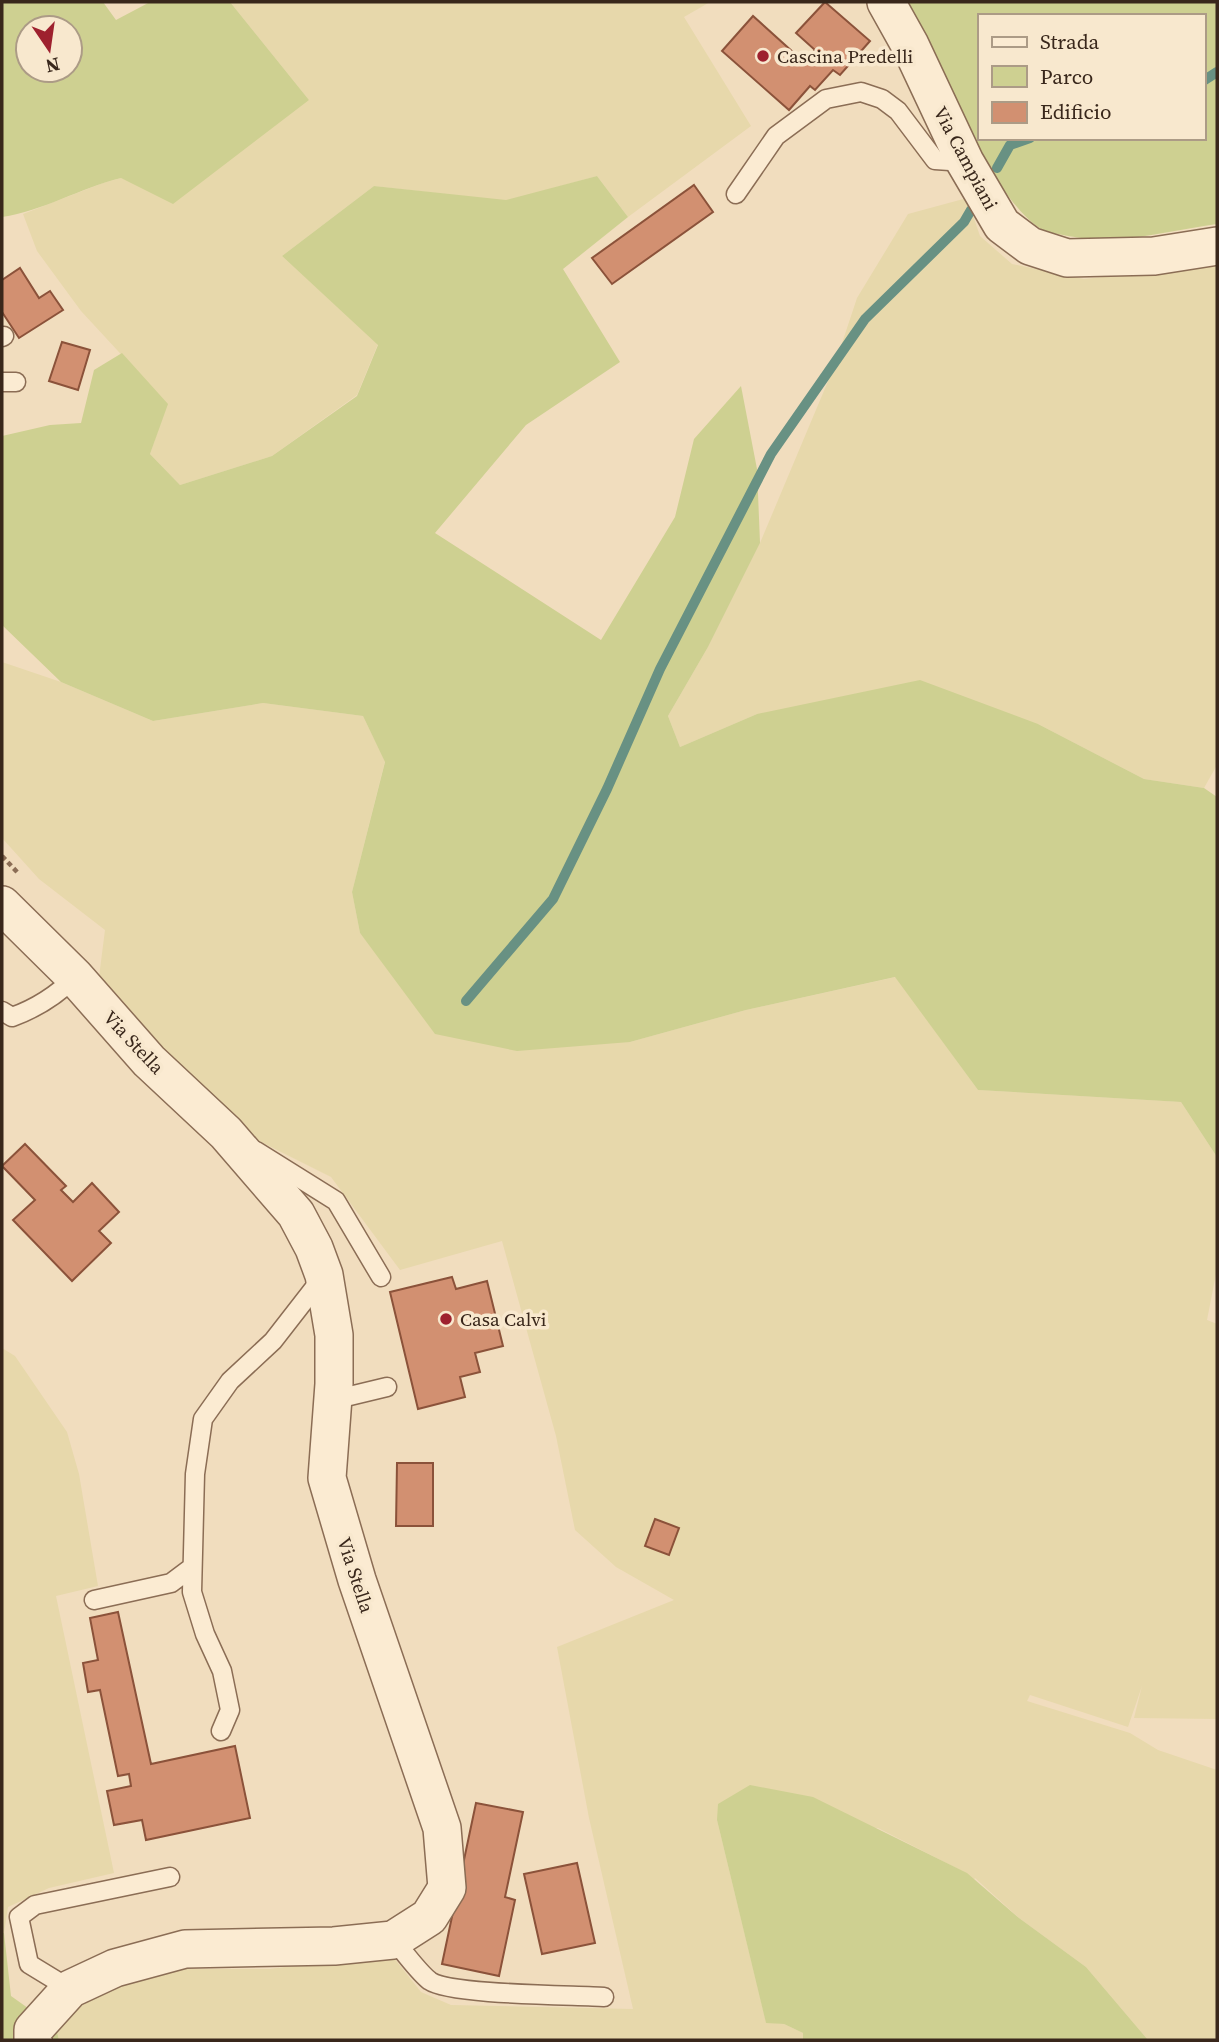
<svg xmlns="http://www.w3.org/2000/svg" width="1219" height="2042" font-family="'Source Serif 4',serif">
<rect width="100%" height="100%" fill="#f1ddbe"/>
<!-- farmland -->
<path fill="#e7d8ab" d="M230 2H710L684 17 751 126 628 217 597 176 506 201 374 186 282 256 378 344 357 395 272 456 180 485 150 454 167 404 81 311 37 251 23 214 103 183 121 178 132 182 309 100Z
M967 198 980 236 1012 264 1084 279 1217 265V765L1204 788 1144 779 1038 724 757 714 680 747 668 716 708 647 760 543 834 367 857 298 908 214Z
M2 662 61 682 153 721 263 703 363 716 385 761 352 892 360 933 394 977 630 1042 746 1010 896 977 978 1090 1181 1102 1217 1157V1269L1207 1320 1217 1324V1719L1134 1718 1142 1686 1128 1727 1030 1695 1027 1701 1130 1733 1158 1750 1217 1770V2040H1148L1086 1967 1019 1918 975 1878 974 1880 966 1873 878 1828 717 1820 766 2022 784 2024 803 2033V2040H59L56 2028 93 1996 122 1983 178 1969H270L390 1953 421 1992 451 2005 633 2009 589 1818 557 1647 674 1600 616 1567 575 1530 556 1436 502 1241 400 1270 331 1177 251 1137 98 985 105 930 39 879 2 838Z
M2 1348 15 1356 67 1432 79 1474 98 1586 56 1596 114 1873 49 1888 8 1907 4 1933H2Z"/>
<!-- green -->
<path fill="#ced091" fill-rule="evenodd" d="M2 2H103L116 20 150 2H230L309 100 173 204 121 178C80 188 43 211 2 217ZM28 28H70V70H28Z
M902 2H1217V224C1182 229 1147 237 1112 240 1096 241 1065 236 1049 232 1003 221 924 47 902 2ZM979 16H1203V138H979Z
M597 176 628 217 563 269 620 362 526 425 435 533 601 640 675 517 694 439 741 386 757 469 760 543 708 647 668 716 680 747 757 714 920 680 1038 724 1144 779 1204 788 1217 797V1157L1181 1102 978 1090 895 977 746 1010 630 1042 517 1051 435 1034 360 933 352 892 385 762 363 716 263 703 153 721 61 682 2 625V436L50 425 81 423 94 370 122 353 168 404 150 454 180 485 272 456 357 396 378 345 282 256 374 186 506 200Z
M750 1785 813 1797 967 1873 1019 1918 1086 1967 1148 2040H803V2033L784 2024 766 2023 717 1820 718 1804Z
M2 1933H4L11 1996 56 2028 59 2040H2Z"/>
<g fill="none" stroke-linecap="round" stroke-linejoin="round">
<!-- stream -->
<path stroke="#689183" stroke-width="10" d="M1203 81 1217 72
M997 168 1010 145 1030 138
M466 1001 553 899 607 789 660 669 771 454 865 319 964 222 971 210"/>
</g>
<!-- building -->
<path fill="#d29071" stroke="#8b523a" stroke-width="2" d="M825 2 870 41 840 75 833 70 815 90 810 86 789 110 722 51 753 16 804 62 815 50 796 33Z
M694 185 713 212 612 284 592 258Z
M20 268 39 298 50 291 63 310 19 338 2 312V280Z
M62 342 90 350 78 390 49 381Z
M25 1144 66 1186 61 1190 73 1202 92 1183 119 1212 99 1231 111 1243 72 1281 13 1220 35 1200 2 1166Z
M452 1277 456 1289 487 1281 503 1346 475 1353 480 1372 460 1377 465 1397 418 1409 390 1292Z
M397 1463H433V1526H396Z
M655 1519 679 1528 669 1555 645 1546Z
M118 1612 151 1764 235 1746 250 1818 146 1840 142 1820 114 1825 107 1791 131 1786 129 1774 118 1776 100 1690 88 1692 83 1663 98 1660 90 1618Z
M476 1803 523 1812 505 1897 515 1900 499 1976 442 1964Z
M577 1863 595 1943 542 1954 524 1874Z"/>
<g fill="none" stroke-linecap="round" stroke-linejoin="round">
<!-- service casing -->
<g stroke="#8b6d55" stroke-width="21">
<path id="service" d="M736 194 776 136 826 99 861 92 882 99 898 111 935 160 965 162
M2 337 4 336
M2 382H16
M2 1011 12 1017C37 1008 56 996 75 977
M256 1151 336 1201 381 1277
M333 1400 387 1387
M94 1600 171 1583 191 1568
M221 1731 230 1710 222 1671 205 1634 192 1592 195 1474 203 1419 230 1381 273 1341 322 1278
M393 1940C404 1951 418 1972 430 1981 450 1995 573 1995 604 1997
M70 1989 29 1964 19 1917 35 1905 170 1877"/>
</g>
<!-- minor casing -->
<g stroke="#8b6d55" stroke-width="40">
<path id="minor" d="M886 2 910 45 965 162 1002 225 1030 246 1067 258 1154 256 1217 246
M2 905 75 977 149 1061 226 1133 296 1214 314 1248 324 1275 334 1335V1384L327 1478 357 1580 442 1828 447 1888 429 1917 393 1940 334 1946 185 1949 115 1968 70 1989 33 2030V2040"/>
</g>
<!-- path -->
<path stroke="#8b6d55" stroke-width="4.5" stroke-dasharray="5 3.5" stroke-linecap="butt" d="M2 856 18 873"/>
<!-- service -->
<use href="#service" stroke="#fbebd2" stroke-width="18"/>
<!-- minor -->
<use href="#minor" stroke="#fbebd2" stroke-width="37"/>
</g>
<!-- markers -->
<g fill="#9e212e" stroke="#f8e8ce" stroke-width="2.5">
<circle cx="763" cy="56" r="7"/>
<circle cx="446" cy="1319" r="7"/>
</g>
<g text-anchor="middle" stroke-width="7" stroke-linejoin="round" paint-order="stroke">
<!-- poi labels -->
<g font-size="19" fill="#39271b" stroke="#f8e8ce" text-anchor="start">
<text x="777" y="63">Cascina Predelli</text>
<text x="460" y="1326">Casa Calvi</text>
</g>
<!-- street labels -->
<g font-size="19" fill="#39271b" stroke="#f8e8ce">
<text transform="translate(966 158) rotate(62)" y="7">Via Campiani</text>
<text transform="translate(134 1042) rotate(47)" y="7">Via Stella</text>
<text transform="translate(356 1575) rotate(72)" y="7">Via Stella</text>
</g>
</g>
<!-- border -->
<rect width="1219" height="2042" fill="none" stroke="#39271b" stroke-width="7"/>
<!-- legend -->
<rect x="978" y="14" width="228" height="126" fill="#f8e8ce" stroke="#ac9b86" stroke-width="2"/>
<rect x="992" y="37" width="35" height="10" fill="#fbebd2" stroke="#ac9b86" stroke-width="2"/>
<text x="1040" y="49" font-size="21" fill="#39271b">Strada</text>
<rect x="992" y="66" width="35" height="21" fill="#ced091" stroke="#ac9b86" stroke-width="2"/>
<text x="1040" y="84" font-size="21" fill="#39271b">Parco</text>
<rect x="992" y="102" width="35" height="21" fill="#d29071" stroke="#ac9b86" stroke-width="2"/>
<text x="1040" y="119" font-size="21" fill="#39271b">Edificio</text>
<!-- north arrow -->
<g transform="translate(49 49) rotate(167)"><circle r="33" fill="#f8e8ce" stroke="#ac9b86" stroke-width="2"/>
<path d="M0-5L12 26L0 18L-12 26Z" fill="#9e212e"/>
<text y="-10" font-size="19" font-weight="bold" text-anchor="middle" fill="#39271b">N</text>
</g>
</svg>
